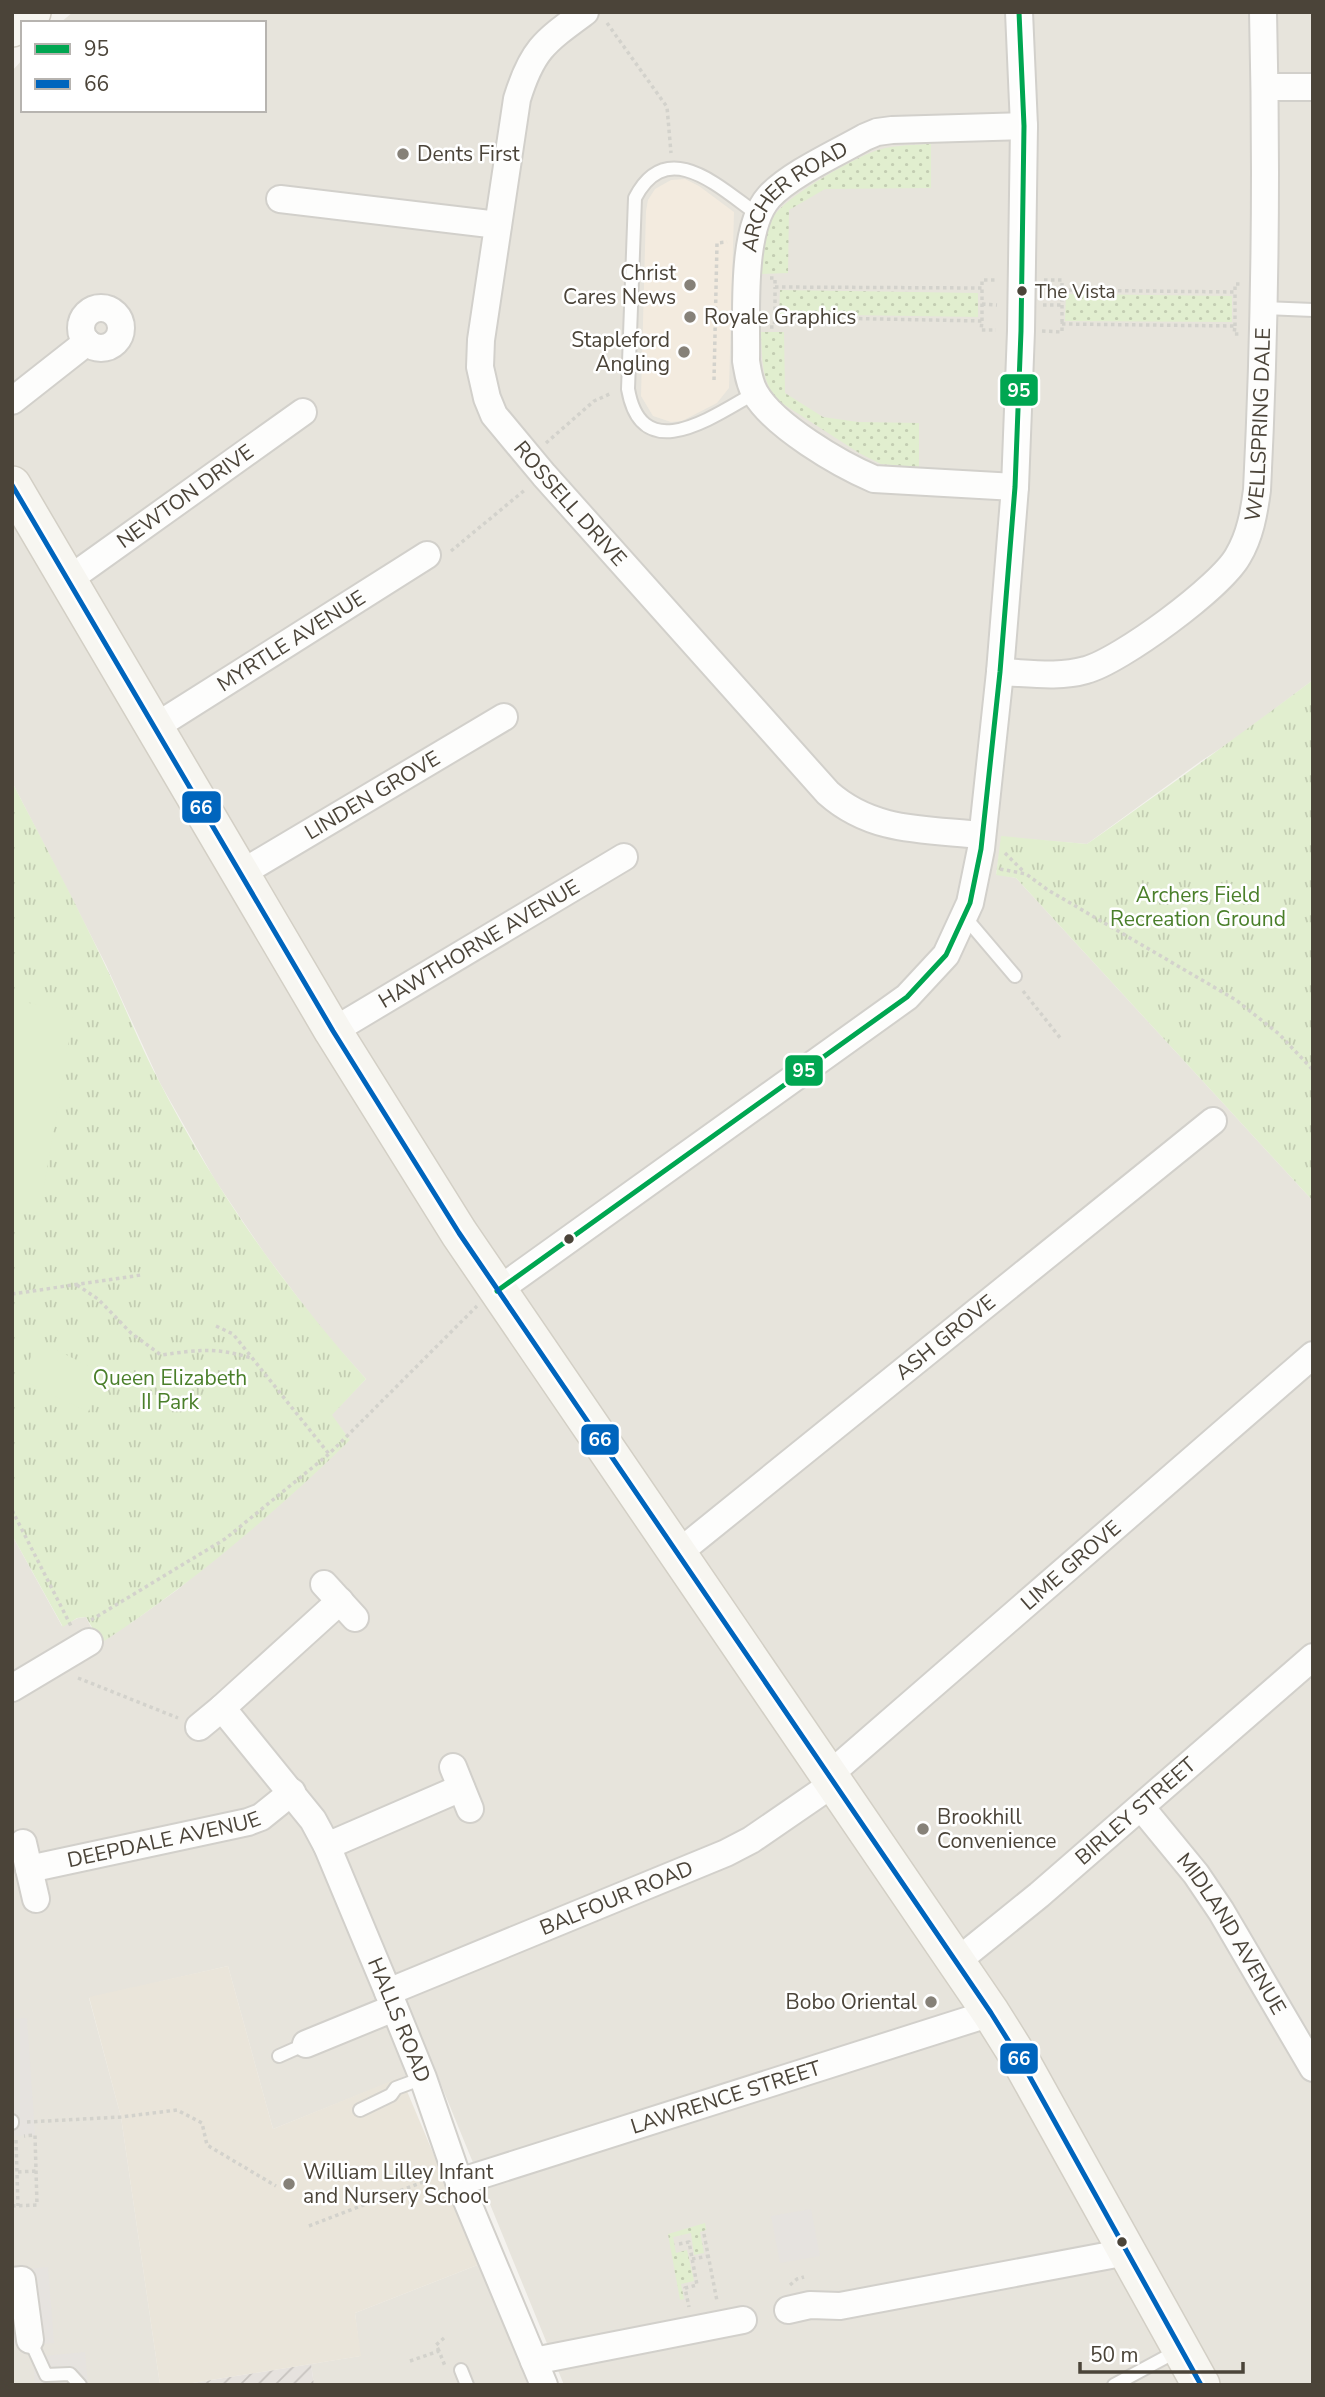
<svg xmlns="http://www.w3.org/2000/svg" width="1325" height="2397" font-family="'Nunito Sans',sans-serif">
<defs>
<pattern id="industrial-furrows" width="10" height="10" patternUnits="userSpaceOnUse" patternTransform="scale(1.75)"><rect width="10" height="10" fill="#e6e2de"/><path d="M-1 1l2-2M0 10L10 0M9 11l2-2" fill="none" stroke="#c7c3bf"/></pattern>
<pattern id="grass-dots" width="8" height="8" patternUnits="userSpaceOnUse" patternTransform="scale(1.75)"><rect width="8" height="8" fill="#e1eecf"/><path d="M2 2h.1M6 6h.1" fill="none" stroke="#c3cdb2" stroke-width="1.8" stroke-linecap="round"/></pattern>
<pattern id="park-tufts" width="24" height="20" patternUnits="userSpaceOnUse" patternTransform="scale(1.75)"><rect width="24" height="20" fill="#e1eecf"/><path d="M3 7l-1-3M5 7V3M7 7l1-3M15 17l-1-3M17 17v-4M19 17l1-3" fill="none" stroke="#c3cdb2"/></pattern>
</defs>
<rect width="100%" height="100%" fill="#f4f2ee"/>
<!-- residential -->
<path fill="#e7e4dc" d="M73 12H1313V680L1232 741 1201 761 1087 844 1002 837 996 874 1016 878 1313 1201V2385H564L433 2065 273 2129 228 1966 89 1998 121 2117 160 2385H12V1535L62 1626 78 1618 86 1617 93 1631 131 1623 177 1590 239 1538 349 1439 331 1415 366 1379 323 1331 265 1254 215 1180 160 1083 106 965 12 782V71L23 59V110H264V23H60Z
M480 2264 528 2385H314L311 2364 360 2356 355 2313Z"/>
<!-- commercial -->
<path fill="#f3ebdf" d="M685 179 699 186 734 212 729 388 717 403 682 421 671 422 653 416 641 396 646 211 648 200 655 189 671 180Z"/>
<!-- industrial -->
<path fill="url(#industrial-furrows)" d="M311 2364 314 2385H180Z"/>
<!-- education -->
<path fill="#eae5da" d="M228 1966 273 2129 401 2077 480 2264 355 2313 361 2356 180 2385H160L121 2117 89 1997Z"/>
<!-- grass -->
<path fill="url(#grass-dots)" d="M931 144V188L825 189 789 210 788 273 762 274C763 254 763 234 774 216 787 196 855 157 878 150 895 145 913 145 931 144Z
M780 290 978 293V317L779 314Z
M1066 294 1232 296V322L1065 321Z
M761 332H784L785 393 823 417 858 422 919 423V467L881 464 859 453 777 400C761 380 762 357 761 332Z
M705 2223 706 2230 700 2232 704 2253 694 2255 691 2233 673 2237 676 2253 687 2250 694 2281 681 2284 684 2299 680 2300 668 2234Z"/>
<!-- park -->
<path fill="url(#park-tufts)" d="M1313 680V1201L1016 878 996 875 1001 836 1087 844C1163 791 1238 736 1313 680Z
M12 782C44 844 77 905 106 967 125 1006 140 1046 160 1083 215 1190 286 1290 366 1379L332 1415 350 1440C275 1513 189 1586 101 1643L86 1617 77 1618 63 1627 12 1535Z"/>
<!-- pitch -->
<path fill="#e1eecf" d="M12 1000 74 1011 39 1216 12 1212Z
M39 1341 106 1375 88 1412 20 1379Z"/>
<!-- parking -->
<path fill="#e6e3df" d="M27 2018 35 2135 12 2136V2019Z
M811 2209 820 2256 780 2263 771 2216Z
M48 2267 54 2343 12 2346V2270Z
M85 2352 88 2385H35L33 2357Z"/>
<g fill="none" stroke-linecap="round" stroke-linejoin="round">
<!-- lane casing -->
<g stroke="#d2d0cb" stroke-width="16">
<path id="lane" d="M1265 308 1313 310
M755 393C715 415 642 469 628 389L635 198C667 136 719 187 757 214
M964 916 1015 976
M279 2056 306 2044
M360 2110 391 2095 396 2088 423 2078
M12 2121V2123
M30 2340 46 2375 70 2374 80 2385
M461 2370 467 2385
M1114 2385 1179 2350"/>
</g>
<!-- street casing -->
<g stroke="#d2d0cb" stroke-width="30">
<g id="street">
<path id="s1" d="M585 12C544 42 532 50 517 99L481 340 480 367 487 398 494 415 544 475 828 793C873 833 926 829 982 835"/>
<path d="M1265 87H1313"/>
<path d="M280 199 498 225"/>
<circle cx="101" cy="328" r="20"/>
<path d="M12 401 87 342"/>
<path id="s2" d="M1015 487 874 479C839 464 774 426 755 393 749 383 748 372 746 361 747 318 740 229 769 197 790 174 837 153 865 137L877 132 892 130 1024 126"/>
<path id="s3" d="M68 580 303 412"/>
<path id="s4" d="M1000 672C1028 673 1059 678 1086 670 1120 661 1221 587 1238 556 1250 536 1254 513 1257 490 1265 331 1267 172 1263 12"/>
<path id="s5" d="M155 727 427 555"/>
<path id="s6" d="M240 874 504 717"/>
<path id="s7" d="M333 1031 624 857"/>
<path d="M497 1291 907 997 946 955 970 903 981 849 1000 672 1015 487 1021 331 1024 126 1019 12"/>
<path id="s8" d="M677 1554 1213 1121"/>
<path d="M324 1584 355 1618"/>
<path d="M12 1688 89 1642"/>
<path d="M222 1708 340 1601"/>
<path id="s9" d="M199 1727 222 1708 313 1820 327 1846 388 1992 423 2078 459 2182 544 2385"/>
<path d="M453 1767 470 1809"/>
<path id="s10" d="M829 1775 1313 1355"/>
<path id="s11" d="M1141 1807 1196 1874 1221 1911 1313 2068"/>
<path d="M23 1843 36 1899"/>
<path d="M327 1846 461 1788"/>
<path id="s12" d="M29 1869 248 1822 261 1817 292 1792"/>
<path id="s13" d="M955 1963 1039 1895 1313 1657"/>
<path id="s14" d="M388 1992 726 1853 751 1840 834 1783"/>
<path d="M306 2044 394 2008"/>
<path id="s15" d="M459 2182 991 2013"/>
<path d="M12 2281 22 2280 30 2340"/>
<path d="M788 2310 810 2305 840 2306 1127 2252"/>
<path d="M534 2361 743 2320"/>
</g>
</g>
<!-- secondary casing -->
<g stroke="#d3cfc5" stroke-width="40">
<path id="secondary" d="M12 28 32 12
M12 485 333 1031 459 1233 991 2013 1021 2061 1201 2385"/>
</g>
<!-- path -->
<path stroke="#d3d2cc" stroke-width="3.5" stroke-dasharray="3.5 3.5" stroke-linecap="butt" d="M607 23 667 107 671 153
M770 278H775V287L982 288V280H998
M1044 280H1062V290L1235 292V284H1242
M1062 291V324
M982 304 997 305
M1043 305H1062
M775 317V287
M982 321V288
M1235 326V292
M770 327H774L775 317 982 321 981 330H996
M1042 331 1062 332V324L1235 326 1234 334H1239
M714 380 717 243 727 242
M546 443 594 401 612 393
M451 551 526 489
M1005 853 1024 872
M1000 869 1026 874 1048 890 1236 1000 1279 1034 1313 1070
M1023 991 1061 1039
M77 1285 98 1299 131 1333 161 1355C198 1350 215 1347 251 1358
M12 1294 141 1275
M216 1326 233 1334 329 1454
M12 1510 71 1626
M91 1620 225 1539 329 1454 477 1306
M78 1678 178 1718
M27 2122 121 2117 177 2110 202 2123 207 2145 276 2186
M16 2140 18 2206
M18 2172 36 2171
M12 2206 37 2205 35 2135 24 2136
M309 2226 433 2178
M704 2234 717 2301
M679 2244 689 2242 697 2285 685 2288 689 2307
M692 2259 709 2256
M790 2285 797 2279 804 2277
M439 2351 436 2345 444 2338
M410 2361 439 2351 445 2366"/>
<!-- lane -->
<use href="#lane" stroke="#fdfdfc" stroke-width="12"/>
<!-- street -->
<use href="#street" stroke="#fdfdfc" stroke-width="26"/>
<!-- secondary -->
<use href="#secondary" stroke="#f7f6f1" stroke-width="37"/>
<!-- bus-1 casing -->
<g stroke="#fff" stroke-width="10">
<path id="bus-1" d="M497 1291 907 997 946 955 970 903 981 849 1000 672 1015 487 1021 331 1024 126 1019 12"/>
</g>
<!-- bus-2 casing -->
<g stroke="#fff" stroke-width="10">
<path id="bus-2" d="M12 485 333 1031 459 1233 991 2013 1021 2061 1201 2385"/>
</g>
<!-- bus-1 -->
<use href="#bus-1" stroke="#00a651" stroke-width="5"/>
<!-- bus-2 -->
<use href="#bus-2" stroke="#0065bd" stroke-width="5"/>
</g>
<!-- markers -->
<g fill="#868178" stroke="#fff" stroke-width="2.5">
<circle cx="403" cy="154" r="7"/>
<circle cx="690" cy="285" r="7"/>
<circle cx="690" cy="317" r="7"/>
<circle cx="684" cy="352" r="7"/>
<circle cx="923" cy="1829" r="7"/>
<circle cx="931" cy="2002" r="7"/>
<circle cx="289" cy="2184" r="7"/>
</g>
<g fill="#4b4439" stroke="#fff" stroke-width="2.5">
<circle cx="1022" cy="291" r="6"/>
<circle cx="569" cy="1239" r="6"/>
<circle cx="1122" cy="2242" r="6"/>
</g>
<g text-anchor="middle" stroke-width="5" stroke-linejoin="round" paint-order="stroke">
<!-- bus labels -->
<g font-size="19" fill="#4b4439" stroke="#fff" text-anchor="start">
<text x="1035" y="298">The Vista</text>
</g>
<!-- poi labels -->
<g font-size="21" fill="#4b4439" stroke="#fff" text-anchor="start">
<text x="417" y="161">Dents First</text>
<text x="676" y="280" text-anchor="end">Christ<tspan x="676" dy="24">Cares News</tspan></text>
<text x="704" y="324">Royale Graphics</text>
<text x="670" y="347" text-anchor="end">Stapleford<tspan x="670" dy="24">Angling</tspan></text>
<text x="937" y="1824">Brookhill<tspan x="937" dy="24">Convenience</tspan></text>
<text x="917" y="2009" text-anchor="end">Bobo Oriental</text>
<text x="303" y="2179">William Lilley Infant<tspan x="303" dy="24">and Nursery School</tspan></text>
</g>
<!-- street labels -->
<g font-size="21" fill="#4b4439" stroke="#fff">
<text dy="7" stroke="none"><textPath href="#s2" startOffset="508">ARCHER ROAD</textPath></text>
<text dy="7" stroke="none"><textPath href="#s4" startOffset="413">WELLSPRING DALE</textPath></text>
<text dy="7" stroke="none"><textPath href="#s3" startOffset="144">NEWTON DRIVE</textPath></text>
<text dy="7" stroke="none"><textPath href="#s1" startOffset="551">ROSSELL DRIVE</textPath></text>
<text dy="7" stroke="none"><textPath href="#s5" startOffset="161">MYRTLE AVENUE</textPath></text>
<text dy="7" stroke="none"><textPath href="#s6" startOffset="154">LINDEN GROVE</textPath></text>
<text dy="7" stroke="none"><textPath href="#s7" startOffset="170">HAWTHORNE AVENUE</textPath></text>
<text dy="7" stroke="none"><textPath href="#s8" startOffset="345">ASH GROVE</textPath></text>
<text dy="7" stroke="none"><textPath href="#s10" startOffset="320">LIME GROVE</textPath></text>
<text dy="7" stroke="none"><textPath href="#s13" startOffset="236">BIRLEY STREET</textPath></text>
<text dy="7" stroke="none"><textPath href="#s12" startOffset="138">DEEPDALE AVENUE</textPath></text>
<text dy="7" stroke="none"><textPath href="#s14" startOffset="247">BALFOUR ROAD</textPath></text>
<text dy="7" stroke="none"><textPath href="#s11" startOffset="156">MIDLAND AVENUE</textPath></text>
<text dy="7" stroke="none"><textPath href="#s9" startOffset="392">HALLS ROAD</textPath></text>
<text dy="7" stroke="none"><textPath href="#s15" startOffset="280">LAWRENCE STREET</textPath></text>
</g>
<!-- park labels -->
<g font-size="21" fill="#4a7f2a" stroke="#fff">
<text x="1198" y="902">Archers Field<tspan x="1198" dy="24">Recreation Ground</tspan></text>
<text x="170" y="1385">Queen Elizabeth<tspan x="170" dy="24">II Park</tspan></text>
</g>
</g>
<g stroke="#fff" stroke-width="2.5">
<rect x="999" y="373" width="40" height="34" rx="7" fill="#00a651"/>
<rect x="181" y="790" width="41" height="34" rx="7" fill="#0065bd"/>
<rect x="784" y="1054" width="40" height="33" rx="7" fill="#00a651"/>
<rect x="580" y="1423" width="40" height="33" rx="7" fill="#0065bd"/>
<rect x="999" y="2042" width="40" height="33" rx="7" fill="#0065bd"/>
</g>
<g font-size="19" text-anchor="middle" font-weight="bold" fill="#fff">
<text x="1019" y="397">95</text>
<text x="201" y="814">66</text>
<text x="804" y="1077">95</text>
<text x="600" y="1446">66</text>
<text x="1019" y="2065">66</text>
</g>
<!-- border -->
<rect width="1325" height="2397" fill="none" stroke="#4b4439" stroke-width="28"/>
<!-- legend -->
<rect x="21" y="21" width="245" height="91" fill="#ffffff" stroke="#b7b4b0" stroke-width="2"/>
<rect x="35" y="44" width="35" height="10" fill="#00a651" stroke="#b7b4b0" stroke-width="2"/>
<text x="84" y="56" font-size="21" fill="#4b4439">95</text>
<rect x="35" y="79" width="35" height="10" fill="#0065bd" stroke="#b7b4b0" stroke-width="2"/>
<text x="84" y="91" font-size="21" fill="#4b4439">66</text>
<!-- scale -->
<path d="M1080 2362v10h163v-10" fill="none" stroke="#4b4439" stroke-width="3.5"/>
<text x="1090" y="2362" font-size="21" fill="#4b4439" stroke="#ffffff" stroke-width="5" paint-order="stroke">50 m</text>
</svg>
